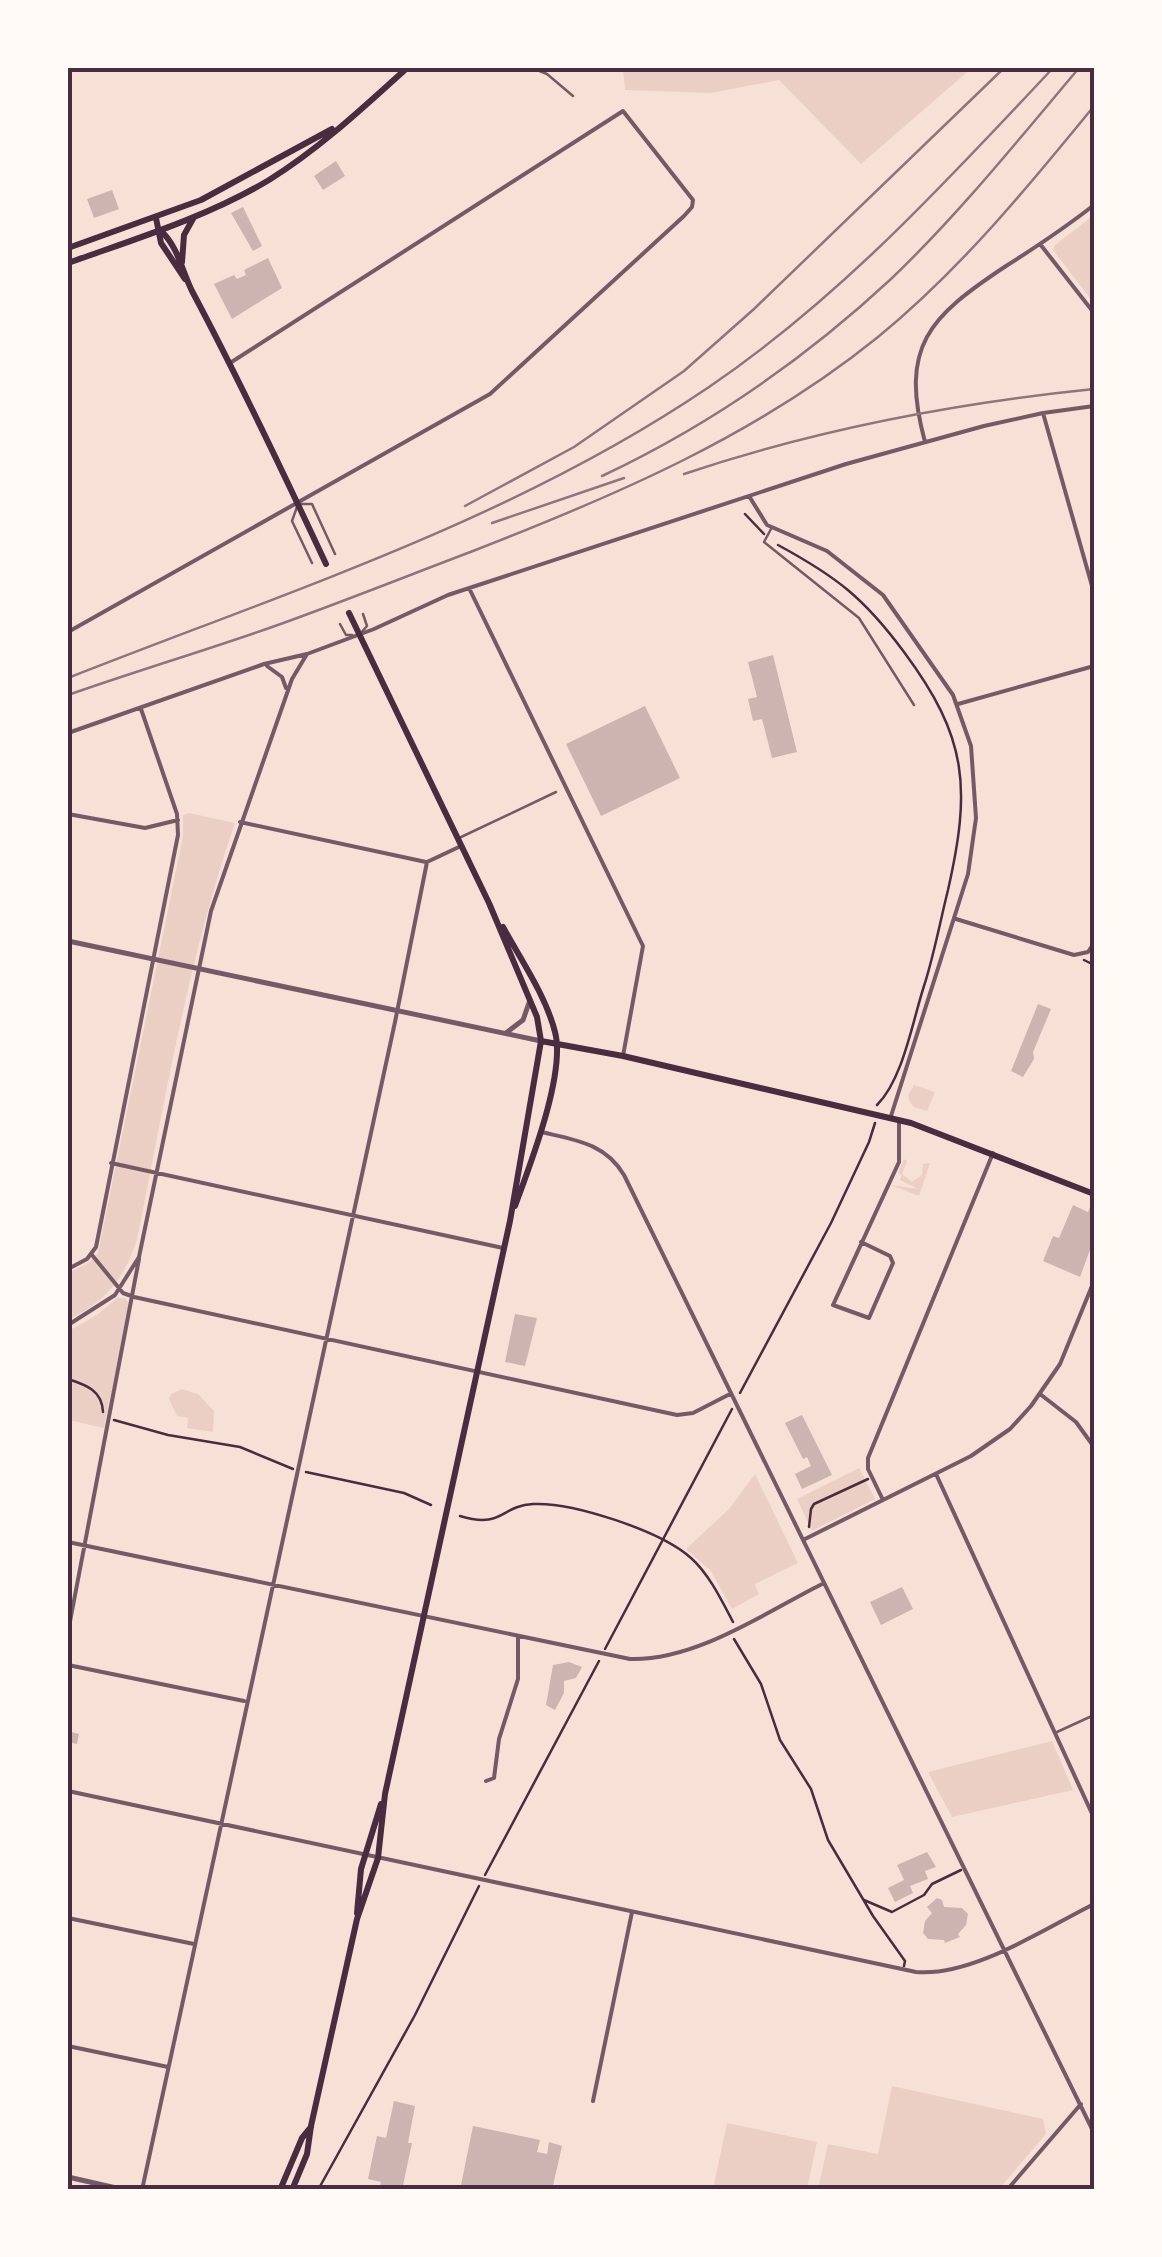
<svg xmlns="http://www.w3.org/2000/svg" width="1162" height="2257" font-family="'Roboto Condensed',sans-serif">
<rect width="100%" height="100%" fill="#f7e1d7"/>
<!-- green -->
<path fill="#ebcfc5" d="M623 68H972L861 164 779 80 711 93 625 90Z
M1094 215V303L1053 250 1055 245Z
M189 813 235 823C188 959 165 1100 137 1240 124 1280 105 1302 68 1320V1273L88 1263 98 1253 183 836V815Z
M914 1085 935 1092 927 1111C916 1108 910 1108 908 1095Z
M904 1159 907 1161 902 1174 912 1182 922 1175 923 1164 930 1163 919 1196 891 1185 918 1189 900 1180 902 1175 898 1173Z
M117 1298H125L129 1303 104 1428 68 1420V1331L97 1315Z
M182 1389 198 1394 214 1411 213 1432 187 1428 188 1418 177 1416 169 1399 171 1394Z
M859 1468 875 1499 812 1531 797 1499Z
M755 1474 798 1563 755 1584 759 1594 732 1609 711 1571 686 1549 729 1509Z
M1052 1741 1073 1790 952 1817 928 1772Z
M892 2086 1043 2119 1046 2134 999 2189H818L828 2144 878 2154Z
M727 2123 817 2142 807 2189H713Z"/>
<!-- building -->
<path fill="#ccb4b1" d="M336 161 345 176 323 190 314 176Z
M112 190 119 209 94 218 87 199Z
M243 207 262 246 253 251 231 213Z
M268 258 282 288 232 319 214 284 234 275 237 279 246 275 244 270Z
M773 655 797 752 772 758 762 719 753 721 748 699 757 697 748 662Z
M645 706 680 778 601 816 566 744Z
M1038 1004 1051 1009 1033 1052 1034 1059 1023 1077 1011 1071Z
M1073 1205 1088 1212 1090 1207 1094 1209V1239L1080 1277 1043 1261 1053 1236 1059 1238Z
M515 1314 537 1318 525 1366 505 1362Z
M802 1415 832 1475 802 1489 795 1474 811 1466 807 1457 803 1459 785 1423Z
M902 1587 913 1609 881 1625 870 1602Z
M569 1662 582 1667 576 1678 564 1681V1693L555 1710 546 1705 553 1665Z
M68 1731 79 1734 77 1744 68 1742Z
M927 1852 936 1867 925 1871 928 1879 910 1886 913 1893 895 1902 888 1888 904 1880 897 1865Z
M937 1898 942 1900 944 1907 962 1908 968 1914 966 1925 958 1934 960 1937 945 1943 944 1940 928 1939 923 1933 925 1921 932 1913 927 1907Z
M394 2101 415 2106 408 2143H412L402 2190H379L381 2182 368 2179 377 2136 386 2138Z
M473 2126 540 2140 537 2152 547 2154 549 2142 562 2146 552 2190H460Z"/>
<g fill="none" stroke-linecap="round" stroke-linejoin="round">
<!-- path -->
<path stroke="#4a2c40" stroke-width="2.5" d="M745 514 764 534
M778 545C837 577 864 598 904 652 968 738 971 788 948 890 940 922 934 955 924 986 912 1023 903 1079 877 1105
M1084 960 1094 965
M68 1379C86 1385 102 1390 103 1412
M740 1393 831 1223 869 1142 875 1123
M114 1420 168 1435 240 1447 293 1469
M306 1472 404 1493 431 1505
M460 1516C503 1529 500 1506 533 1504 573 1502 661 1531 691 1558 709 1574 722 1601 733 1622
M809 1527 811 1509 814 1504 868 1479
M734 1639 761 1684 780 1740 811 1789 828 1840 873 1916 905 1961 904 1966
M605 1649 732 1409
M485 1875 599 1661
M864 1900 892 1912 924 1895 932 1884 961 1870
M318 2190 415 2015 479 1886"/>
<!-- service -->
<path stroke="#755966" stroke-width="2.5" d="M532 68 547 74 573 96
M771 529 764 542 859 618 914 705
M312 563 292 521 298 504H312L335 554
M340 624 346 635H352
M360 634 367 626 363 614
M459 838 556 792
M1057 1732 1094 1715"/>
<!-- minor -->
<path stroke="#755966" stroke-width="4" d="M1040 244 1094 313
M1043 413 1094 593
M925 442C899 346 929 317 1006 266 1036 247 1066 227 1094 205
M749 496 767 525 827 551 883 595 953 695 971 746 976 818 968 874 891 1116
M469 588 643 946 623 1056
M68 632 490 394 684 216 692 207 693 200 623 111 230 363
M267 666 282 677 286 688
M958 704 1094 666
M68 733 264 664 307 654 374 629 448 595 846 464 984 426 1043 413 1094 406
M68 814 145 828 178 820
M240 822 426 862
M427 862 461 846
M956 919 1074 955 1088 952 1094 943
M541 1132C575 1140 605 1143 624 1175L1094 2133
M111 1163 503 1248
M861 1242 890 1256 893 1263 869 1318 833 1305 899 1162V1120
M92 1255 123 1293 134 1297 677 1415 693 1413 730 1394
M68 1269 87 1259 96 1247 178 835 177 814 141 709
M68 1325 115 1295 139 1257 211 911 292 679 307 654
M1040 1394 1076 1422 1094 1447
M936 1474 1094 1818
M883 1500 868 1469V1458L993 1153
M805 1539 971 1456 1010 1429 1031 1406 1060 1364 1094 1281
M68 1542 630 1659C696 1661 766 1612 824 1583
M68 1632 139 1259
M68 1665 244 1701
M486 1781 494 1778 499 1739 518 1679V1637
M68 1791 916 1972C972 1977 1044 1929 1094 1904
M68 1918 194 1944
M68 2046 168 2067
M593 2101 632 1912
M142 2190 395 1022 427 862
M1007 2190 1081 2104"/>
<!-- tertiary -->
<path stroke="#755966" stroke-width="5" d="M68 941 541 1041
M506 1033 523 1020 530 1000
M68 2177 125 2190"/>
<!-- primary -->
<path stroke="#4a2c40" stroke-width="6" d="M156 218 161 243 185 279
M160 230C178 246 182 271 192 291 240 381 283 472 326 564
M68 248 201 200 332 129
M182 262 184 235 194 217
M68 263C135 239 207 217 269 180 319 149 364 107 407 68
M503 927C521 960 546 996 555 1032 566 1073 530 1165 515 1206
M541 1041 623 1056 911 1123 1094 1194
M357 1913 361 1869 381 1804
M280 2190 302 2138 311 2127
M292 2190 307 2154 311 2126 357 1919 378 1858 385 1794 510 1221 541 1041 537 1017 489 903 349 613"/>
<!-- rail -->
<path stroke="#8f747c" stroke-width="2.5" d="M684 474C815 430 957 403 1094 389
M602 476C708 426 805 359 891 279 959 214 1019 139 1079 68
M465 506 574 447 684 371 754 309 1004 68
M492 523 624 478
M68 678C286 592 513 520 709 387 840 298 946 182 1053 68
M68 695C136 671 207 650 275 626 342 602 407 576 473 551 617 495 757 435 878 337 960 270 1028 187 1094 106"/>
</g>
<!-- border -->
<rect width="1162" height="2257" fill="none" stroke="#fffaf5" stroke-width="140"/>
<rect x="70" y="70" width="1022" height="2117" fill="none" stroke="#4a2c40" stroke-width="4"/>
</svg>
